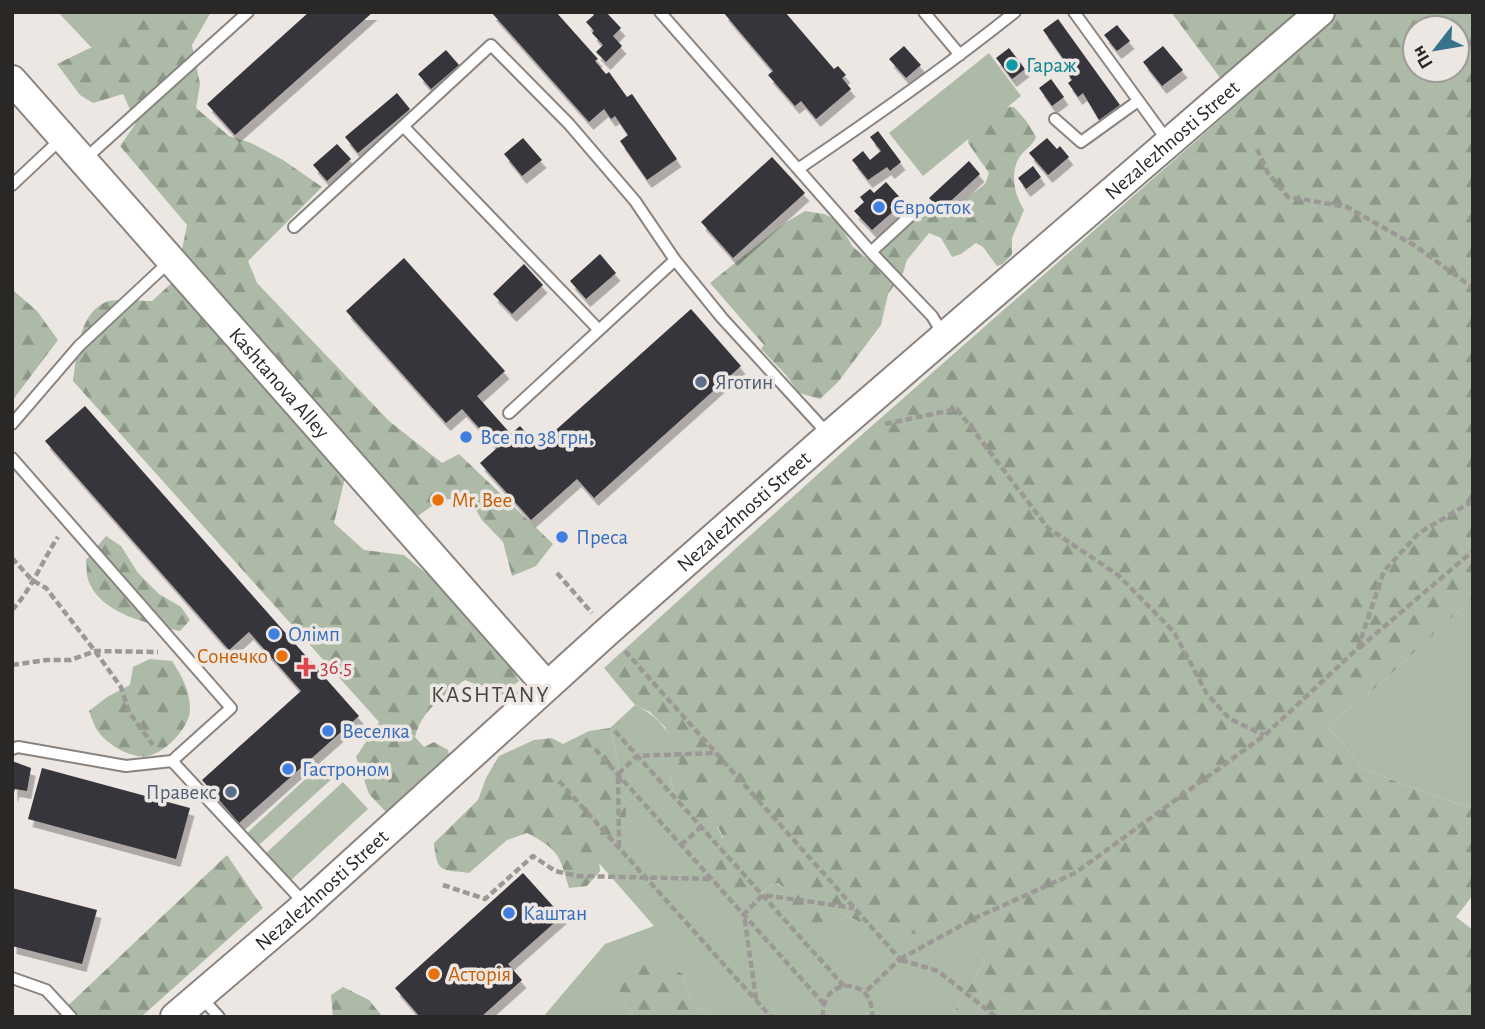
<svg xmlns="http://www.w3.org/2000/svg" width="1485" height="1029" font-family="'Alegreya Sans',sans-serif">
<defs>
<pattern id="forest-firs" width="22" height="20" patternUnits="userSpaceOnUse" patternTransform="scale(1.75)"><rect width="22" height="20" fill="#acbaa7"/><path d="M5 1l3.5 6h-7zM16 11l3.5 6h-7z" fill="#8c9788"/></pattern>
<filter id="shadow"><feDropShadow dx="4.5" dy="8" stdDeviation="0" flood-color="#0004"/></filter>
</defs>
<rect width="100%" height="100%" fill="#ede7e3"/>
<!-- green -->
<path fill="#acbaa7" d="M58 12H190L120 78Z
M989 53 1021 96 923 176 889 133Z
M1473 598V809L1364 770 1327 726 1380 684Z
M635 705C661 717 672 735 681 762L670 774C671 811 714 808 723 839L758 897 770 885 777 883 786 890 881 931 945 915 985 962 956 1008 954 1017H710L693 1003 683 974 624 1002 634 1017H543L605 944 654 926 598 862 624 787 610 728Z
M324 762 336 775 258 846 246 834Z
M343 782 368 809 290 881 265 854Z"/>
<!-- forest -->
<path fill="url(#forest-firs)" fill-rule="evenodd" d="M130 12H211L192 45 200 84 196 108 229 136 251 143 283 160 322 187 248 261 257 283 389 421 442 463 459 454 553 544 536 566 512 576 503 542 481 519 471 500 442 499 412 520 345 478 334 523 364 550 404 555 466 606 502 651 519 681 502 695 465 680C443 696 422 710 415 737L424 747 434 742 448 750 451 765 403 811H385L369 794 356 757 379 722 73 381C77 355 78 314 106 302 115 298 141 301 152 301L176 279 187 225 120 146 136 123 123 94 93 103 80 95 57 64 90 48 113 46Z
M1171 12H1473V598L1380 684 1327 726 1364 770 1473 809V895L1456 917 1473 930V1017H954L956 1008 985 962 945 916 916 934 881 931 837 912 813 928 783 905 786 890 778 883 770 885 758 897 743 902 721 885 706 864 713 846 723 838C719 826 716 824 703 824 688 809 671 796 670 774L680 762 665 727 650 712 635 705 604 668 849 446 1239 103ZM1415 28H1457V70H1415Z
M997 106 1014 107 1027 122 1036 137C1033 145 1027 148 1021 155 1009 171 1014 194 1024 210L1012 238V254L1003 264 997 266 983 247 976 243 961 254 952 257 941 238 929 233 907 260 903 273 888 294 881 325 838 382 820 399 799 393 786 375 761 349 764 345 710 283 785 223 805 211 824 214 837 220 853 247 868 259 922 213 952 209 985 184 989 173 968 143 971 120Z
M14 291 37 311 58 340 12 401V293Z
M106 536 121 546 138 573 159 594 181 607 190 620 180 631C151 624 102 615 89 582 86 576 87 567 86 560Z
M150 659 172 661C182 676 190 691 190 710 189 728 166 752 148 756 133 759 110 746 101 735 95 729 92 719 89 711L107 697 130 685 133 667Z
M610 728 624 787 626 813 620 850 599 862 600 871 587 886 569 888C559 854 559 850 527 833L507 840 469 873C441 869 437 874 434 843L478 800 486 778 499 756 534 740 552 738 563 744 589 731Z
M227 855 263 908 141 1017H56Z
M646 956 683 974 693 1003 710 1017H634L624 1002 611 967Z
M343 987 369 1000 383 1017H333L331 995Z"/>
<!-- building -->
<path fill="#36353a" filter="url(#shadow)" d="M309 12H373L235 135 207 104Z
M491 12H556L598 59 595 61 606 74 609 72 627 97 632 94 677 159 647 180 620 141 628 135 615 116 611 119 604 109 589 122Z
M591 12H606L621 28 613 36 622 46 606 62 596 52 603 45 592 33 594 31 586 22 594 15Z
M723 12H785L834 69 838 66 846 75 842 78 851 89 816 119 801 101 795 106 768 75 773 71Z
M1058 19 1120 105 1099 120 1083 93 1078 97 1068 83 1072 80 1065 70 1069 67 1043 30Z
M1117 25 1130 41 1117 51 1104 35Z
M904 46 921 65 906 78 889 59Z
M1163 46 1183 70 1162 86 1143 62Z
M1009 48 1025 69 1012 79 996 58Z
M446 50 459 65 431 89 418 74Z
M1051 79 1064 97 1052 106 1039 88Z
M397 93 410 109 358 153 345 137Z
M878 131 901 162 890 171 887 167 868 180 852 160 863 151 870 160 881 151 870 137Z
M523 138 542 160 522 176 504 154Z
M1047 138 1057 149 1060 146 1069 157 1048 175 1029 153Z
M337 144 351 159 327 181 313 165Z
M772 157 805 193 733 258 701 222Z
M969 161 980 174 941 210 929 198Z
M1033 166 1041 177 1026 189 1018 178Z
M886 182 904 202 872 230 854 211 864 202 860 197 870 189 874 193Z
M600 254 616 273 586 299 570 281Z
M404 258 505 371 477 396 511 434 520 426 538 446 691 309 741 366 594 498 577 479 531 520 480 463 497 448 462 409 446 423 346 311Z
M524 264 543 285 512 314 493 294Z
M85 406 359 716 239 823 202 780 301 691 249 632 229 650 45 441Z
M12 761 31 768 27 791 15 789 13 795Z
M42 768 190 808 176 859 28 819Z
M523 873 562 916 508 964 522 980 481 1017H420L395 988Z
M12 888 97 910 82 964 12 946Z"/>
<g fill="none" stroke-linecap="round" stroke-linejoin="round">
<!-- lane casing -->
<g stroke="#8a8481" stroke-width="14">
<path id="lane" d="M660 12 871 252 932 316 943 334
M924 12 960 55
M1074 12 1167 140
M1055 119 1081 142 1138 101
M403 126 599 330
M85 159 248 12
M798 169C872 119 945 68 1015 12
M12 185 62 138
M294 227 491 45 569 124 635 201 675 260 722 318 828 434
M871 252 911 215
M509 413 675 260
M12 424 79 346 170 261
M12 458 231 708 172 761 126 766 18 747 12 749
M172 761 306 905
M12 978 46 990 71 1017
M200 996 219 1017"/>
</g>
<!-- secondary casing -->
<g stroke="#8a8481" stroke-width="32">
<g id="secondary">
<path id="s1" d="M12 80 547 686"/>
<path id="s2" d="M175 1017 306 905 608 631 829 436 1320 12"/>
</g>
</g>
<!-- path -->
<path stroke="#9c9895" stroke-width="4.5" stroke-dasharray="7 3.5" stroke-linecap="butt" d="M1257 149 1268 173 1288 197 1347 207 1414 245 1473 288
M885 424 957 409 1048 528 1118 575 1174 632 1207 694 1230 719 1264 735
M12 558 32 580 46 588 95 651 121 687 129 712 153 745
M557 573 592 613
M12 610C32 589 42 561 58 537
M1359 648 1473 551
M625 651 900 959 865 992
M12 665 47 660H71L95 651 158 652
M615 731 844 986
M595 749 823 1003
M559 781 771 1017
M681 845 701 827
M619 847 618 774 637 756 713 753
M443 885 485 899 533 856 555 871 578 876 711 879
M900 959 975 918 1075 873 1265 735 1358 648 1384 571 1419 533 1473 501
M901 960 938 971 996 1017
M756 999 744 914 763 895 854 908
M823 1017C820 976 875 975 872 1017"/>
<!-- lane -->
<use href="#lane" stroke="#fff" stroke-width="10"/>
<!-- secondary -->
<use href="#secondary" stroke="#fff" stroke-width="28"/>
</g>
<!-- markers -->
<circle fill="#0f9aa8" stroke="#ede7e3" stroke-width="2.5" cx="1012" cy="65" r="7"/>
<g fill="#3f7fe0" stroke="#ede7e3" stroke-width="2.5">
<circle cx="879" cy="207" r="7"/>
<circle cx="466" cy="437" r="7"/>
<circle cx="562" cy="537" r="7"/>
<circle cx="274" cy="634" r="7"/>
<circle cx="328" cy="731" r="7"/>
<circle cx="288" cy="769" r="7"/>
<circle cx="509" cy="913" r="7"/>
</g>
<g fill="#5c6f8a" stroke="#ede7e3" stroke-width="2.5">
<circle cx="701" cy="382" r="7"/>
<circle cx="231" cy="792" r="7"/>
</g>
<g fill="#e8710a" stroke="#ede7e3" stroke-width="2.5">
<circle cx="438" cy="500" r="7"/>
<circle cx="282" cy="656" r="7"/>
<circle cx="434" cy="974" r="7"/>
</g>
<path fill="#e0444e" stroke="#ede7e3" stroke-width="2.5" d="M302.5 656.5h7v7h7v7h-7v7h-7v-7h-7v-7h7z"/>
<g text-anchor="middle" stroke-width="7" stroke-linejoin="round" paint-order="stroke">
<!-- culture labels -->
<g font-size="21" fill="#0d838f" stroke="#ede7e3" text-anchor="start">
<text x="1026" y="72">Гараж</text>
</g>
<!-- street labels -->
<g font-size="21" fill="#2a2826" stroke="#ede7e3">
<text dy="7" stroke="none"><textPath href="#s2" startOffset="1328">Nezalezhnosti Street</textPath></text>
<text dy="7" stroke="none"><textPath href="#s1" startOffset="404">Kashtanova Alley</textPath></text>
<text dy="7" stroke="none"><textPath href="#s2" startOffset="761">Nezalezhnosti Street</textPath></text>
<text dy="7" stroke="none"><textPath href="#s2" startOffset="194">Nezalezhnosti Street</textPath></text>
</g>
<!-- shop labels -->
<g font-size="21" fill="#366cbe" stroke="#ede7e3" text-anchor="start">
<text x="893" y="214">Євросток</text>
<text x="480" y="444">Все по 38 грн.</text>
<text x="576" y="544">Преса</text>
<text x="288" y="641">Олімп</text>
<text x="342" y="738">Веселка</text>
<text x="302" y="776">Гастроном</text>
<text x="523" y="920">Каштан</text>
</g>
<!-- service labels -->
<g font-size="21" fill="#4e5e75" stroke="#ede7e3" text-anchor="start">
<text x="715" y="389">Яготин</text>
<text x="217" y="799" text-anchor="end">Правекс</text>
</g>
<!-- food labels -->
<g font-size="21" fill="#c56008" stroke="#ede7e3" text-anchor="start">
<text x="452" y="507">Mr. Bee</text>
<text x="268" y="663" text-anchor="end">Сонечко</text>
<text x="448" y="981">Асторія</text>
</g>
<!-- health labels -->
<g font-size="21" fill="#be3a42" stroke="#ede7e3" text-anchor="start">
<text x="320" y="674">36.5</text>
</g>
<!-- neighbourhood labels -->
<g font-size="23" letter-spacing="2" fill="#494441" stroke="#ede7e3">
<text x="491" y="702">KASHTANY</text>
</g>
</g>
<!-- border -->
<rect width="1485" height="1029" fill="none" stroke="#2a2826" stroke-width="28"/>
<!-- north arrow -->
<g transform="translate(1436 49) rotate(239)"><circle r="33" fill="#ede7e3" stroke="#9f9b97" stroke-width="2"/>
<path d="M0-5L12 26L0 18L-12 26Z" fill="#37738a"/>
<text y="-10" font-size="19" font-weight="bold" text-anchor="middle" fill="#2a2826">Пн</text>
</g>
</svg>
